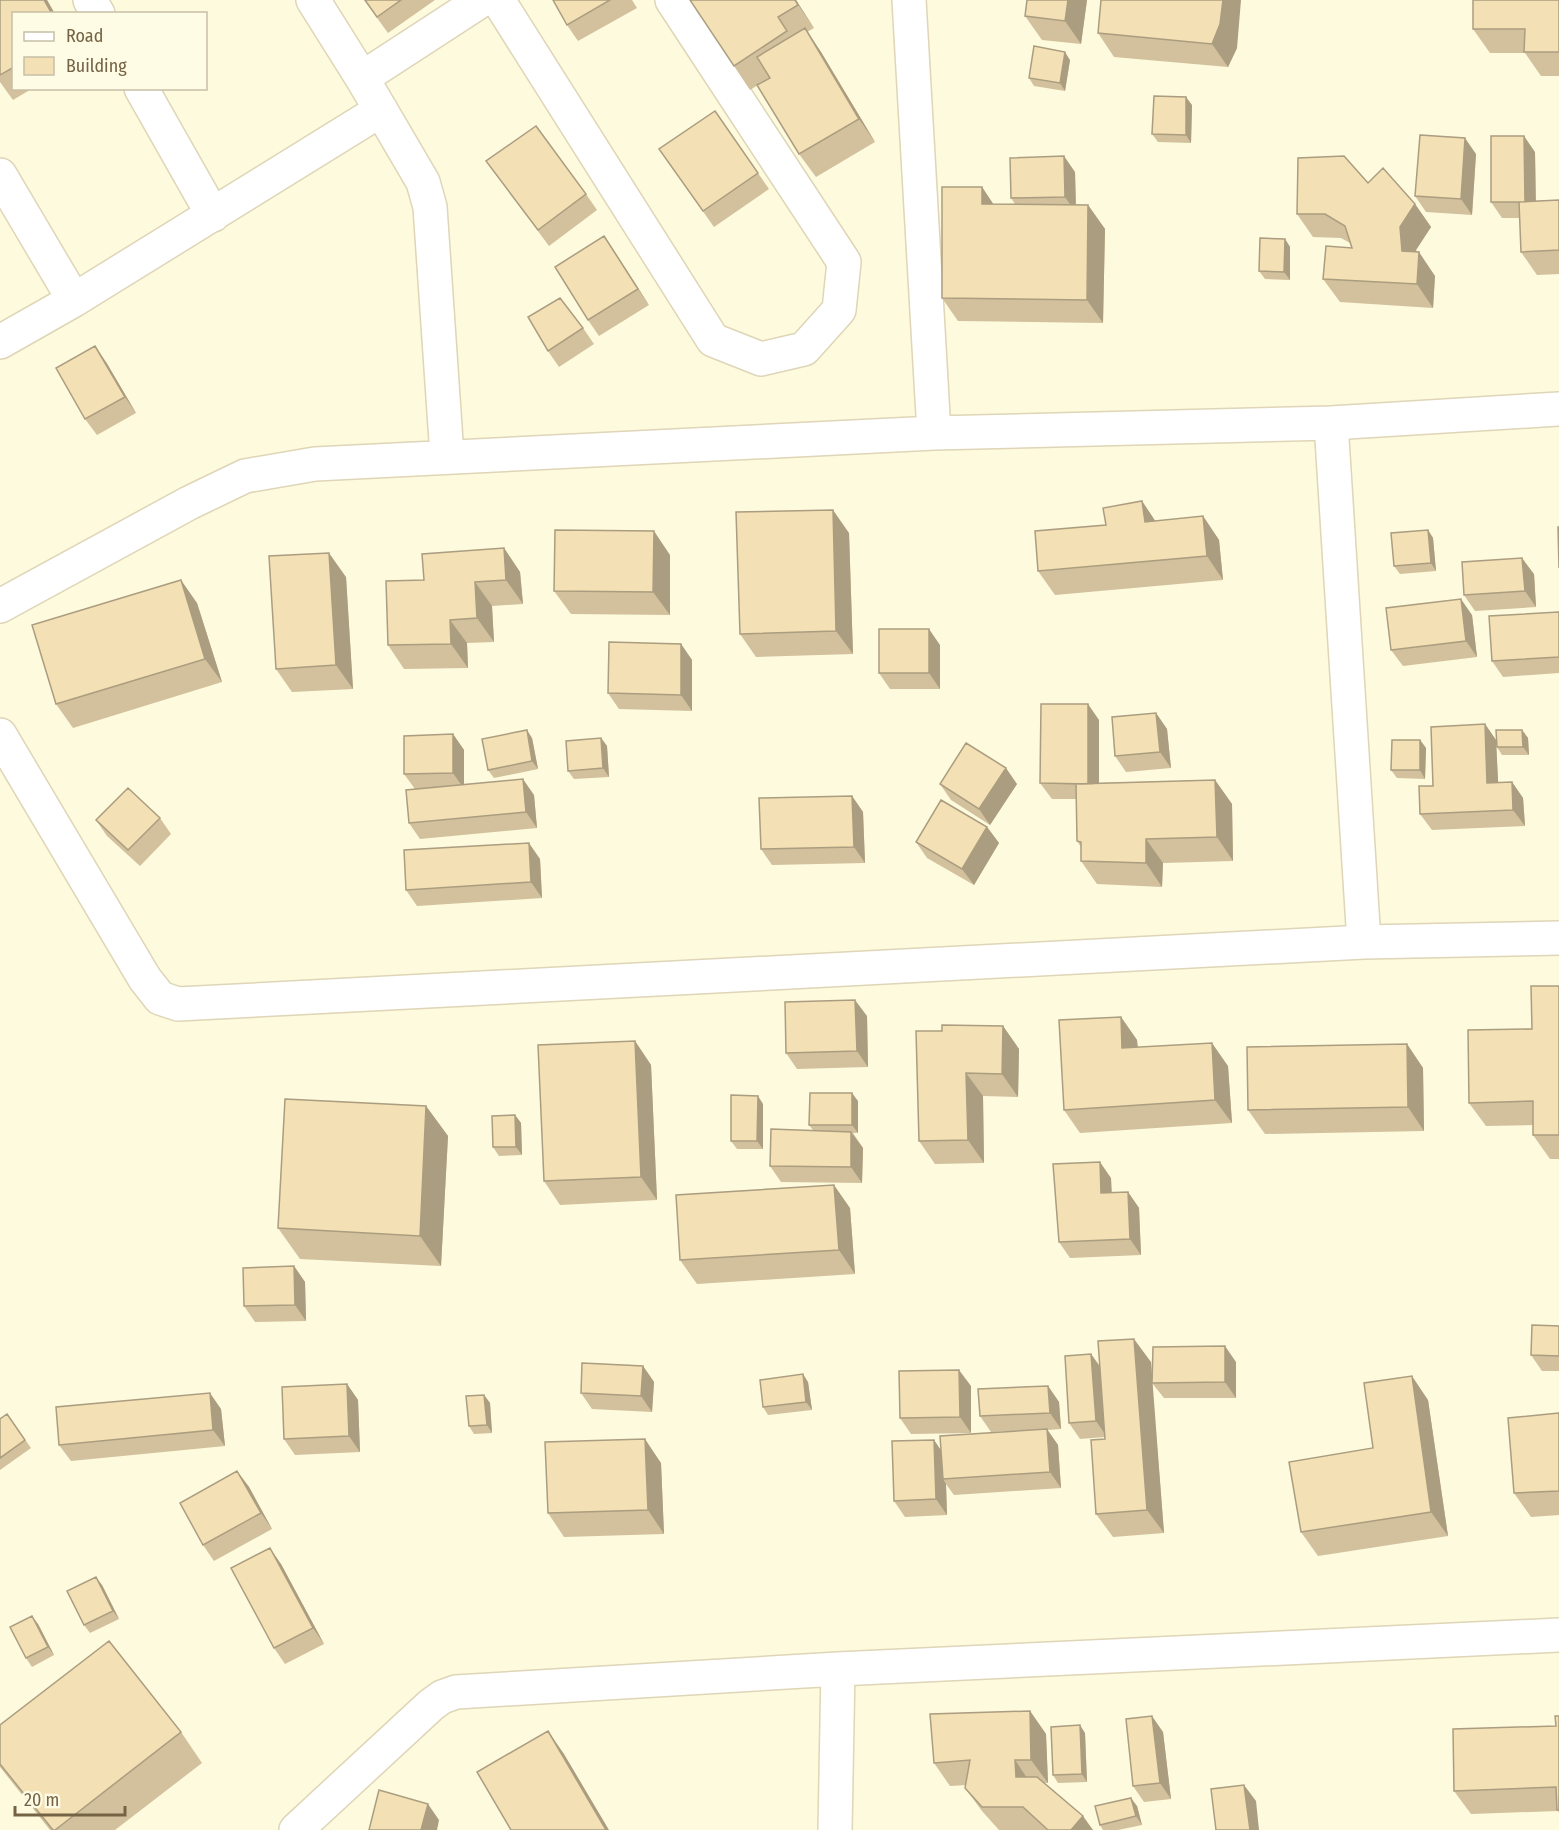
<svg xmlns="http://www.w3.org/2000/svg" width="1559" height="1830" font-family="'Fira Sans Condensed',sans-serif">
<rect width="100%" height="100%" fill="#fdfade"/>
<g fill="none" stroke-linecap="round" stroke-linejoin="round">
<!-- minor casing -->
<g stroke="#dfd5b7" stroke-width="36">
<path id="minor" d="M90 0 98 14
M313 0 362 78 423 182 430 207 447 456
M498 0 713 340 761 359 804 349 839 310 844 262 672 0
M909 0 934 433
M362 78 482 0
M141 88 213 215
M0 175 74 300
M0 342 74 300 381 110
M1331 423 1364 942
M0 606 189 503 245 476 315 464 934 433 1331 423 1559 409
M0 735 145 979 160 998 178 1004 1364 942 1559 938
M296 1830 431 1705 442 1697 456 1692 838 1669 1559 1635
M835 1830 838 1669"/>
</g>
<!-- minor -->
<use href="#minor" stroke="#fff" stroke-width="33"/>
</g>
<!-- wall -->
<path fill="#d2c19c" d="M0 0H47L55 14H14V88H33L13 100 0 82Z
M364 0H435L388 33Z
M553 0H632L637 8 578 41 567 25Z
M690 0H796L814 28 807 32 821 52 875 142 816 177 799 154 770 77 750 90Z
M1087 0 1081 44 1042 40 1025 16Z
M1101 0 1237 48 1228 67 1114 57 1098 33Z
M1559 0V76H1541L1525 53H1490L1473 29Z
M1070 60 1065 91 1034 86 1029 78Z
M1192 105 1191 143 1158 142 1152 134Z
M715 111 769 189 714 227 659 149Z
M1535 152 1536 201 1559 200V274L1537 275 1521 252 1520 218H1502L1491 202Z
M1476 154 1472 215 1426 212 1415 196Z
M486 161 586 194 597 210 549 246Z
M1075 172 1076 205H1088L1105 229 1103 323 958 321 942 298 982 187 993 204H1015L1011 198Z
M1368 183 1415 204 1431 227 1416 250 1417 252 1435 276 1433 308 1340 302 1323 279 1352 248 1350 243 1341 238 1313 237 1297 214Z
M604 236 649 305 599 336 588 320Z
M1285 239 1290 247V280L1265 279 1259 271Z
M583 328 594 344 559 367 548 351Z
M106 362 136 413 97 435 85 419Z
M1142 501 1155 521 1203 516 1219 540 1223 580 1055 595 1038 571Z
M1428 530 1433 538 1436 571 1400 574 1394 566Z
M849 533 853 654 756 657 740 634Z
M504 548 520 572 523 604 492 606 494 642 467 643 468 668 404 669 388 645 424 580Z
M670 555V615L571 614 554 591Z
M1534 574 1536 607 1475 611 1464 595Z
M346 577 353 689 292 692 276 669Z
M197 603 222 682 73 728 56 704Z
M1559 612V673L1503 677 1492 661Z
M1472 615 1477 657 1403 666 1391 650Z
M681 644 692 660V711L619 709 608 693Z
M940 645V689H890L879 673Z
M1156 713 1167 729 1171 768 1126 772 1115 756Z
M1099 720V783L1215 780 1232 804 1233 861 1163 863 1162 887 1097 884 1081 861V847L1077 841 1076 799H1052L1040 783Z
M1485 724 1496 740 1498 783 1512 782 1523 798 1525 826 1432 830 1420 814 1433 786Z
M1522 730 1528 738 1529 755H1502L1497 747Z
M453 734 464 750V785L534 795 537 828 420 839 409 823 415 789 404 774Z
M532 738 538 769 494 778 488 770Z
M601 738 607 746 609 777 574 779 568 771Z
M1420 740 1426 748 1425 779 1397 778 1391 770Z
M940 784H1017L990 825 951 800Z
M852 796 863 812 865 863 772 865 761 849Z
M160 818 171 834 140 866 107 836 96 820Z
M987 827 999 843 974 885 927 858 916 842Z
M540 859 542 898 417 906 406 890Z
M1559 986V1159H1550L1533 1135V1125L1486 1126 1469 1103 1532 1029Z
M867 1016 868 1067 797 1069 786 1053Z
M1121 1017 1137 1040 1138 1047 1228 1066 1232 1123 1080 1133 1064 1110Z
M1003 1026 1019 1049 1018 1097 983 1096 984 1163 935 1164 919 1141 942 1031Z
M635 1041 651 1065 657 1200 560 1205 544 1181Z
M1407 1044 1423 1068 1424 1131 1265 1134 1248 1110Z
M858 1101V1133H853L863 1148 862 1183 781 1182 770 1166 813 1130 809 1125Z
M763 1104V1149H737L731 1141Z
M426 1106 448 1136 441 1266 300 1259 278 1228Z
M515 1115 521 1123 522 1155 499 1156 493 1147Z
M1111 1178 1112 1193 1128 1192 1139 1208 1141 1255 1070 1258 1059 1242Z
M850 1208 855 1274 697 1284 680 1260Z
M294 1266 305 1282 306 1321 255 1322 244 1306Z
M1559 1326V1371H1542L1531 1355Z
M1091 1354 1100 1366 1151 1362 1152 1382 1236 1362V1398H1164L1152 1383 1164 1533 1113 1537 1096 1514 1105 1437 1080 1439 1069 1423Z
M643 1366 654 1382 652 1412 592 1409 581 1393Z
M808 1382 812 1410 768 1415 763 1407Z
M347 1384 358 1400 360 1452 295 1455 284 1439Z
M971 1386V1433L911 1434 900 1418Z
M1048 1386 1059 1402 1061 1429 1047 1430 1058 1445 1061 1488 954 1495 946 1484 947 1515 905 1517 894 1501 934 1440 940 1450 1011 1431 991 1432 980 1416Z
M484 1395 490 1403 492 1433 474 1434 469 1426Z
M1428 1400 1448 1536 1318 1556 1301 1532 1373 1448Z
M221 1409 225 1446 71 1461 59 1445Z
M1559 1413V1515L1531 1517 1514 1493Z
M7 1414 31 1448 0 1470V1419Z
M661 1463 664 1534 564 1537 548 1513Z
M237 1471 249 1487 272 1529 214 1561 203 1545Z
M281 1564 324 1644 285 1664 274 1648Z
M102 1585 119 1619 90 1633 84 1625Z
M38 1624 54 1655 32 1667 26 1658Z
M1030 1711 1046 1734 1048 1783H1044L1093 1830H999L982 1811 965 1788 966 1785 950 1786 934 1763Z
M1559 1716V1813L1558 1811 1471 1814 1454 1791 1556 1726Z
M0 1725 181 1732 202 1763 115 1830H50L0 1767Z
M1163 1732 1171 1799 1144 1802 1133 1786Z
M1085 1733 1087 1782 1058 1783 1053 1775Z
M1137 1806 1142 1825 1118 1830H1103L1100 1825Z"/>
<!-- shaded-wall -->
<path fill="#ab9d7f" d="M44 0H47L55 14H52Z
M795 0H796L814 28Z
M1068 0H1087L1081 44 1065 21Z
M1223 0H1241L1237 48 1228 67 1212 44Z
M805 28 821 52 875 142 859 119Z
M1065 52 1070 60 1065 91 1060 83Z
M1186 97 1192 105 1191 143 1186 135Z
M1524 136 1535 152 1536 218 1525 202Z
M1465 138 1476 154 1472 215 1461 199Z
M1064 156 1075 172 1076 213 1065 197Z
M982 187 998 211 982 204Z
M1415 204 1431 227 1416 250 1418 267 1419 252 1435 276 1433 308 1417 284 1402 251 1400 227Z
M1088 205 1105 229 1103 323 1087 300Z
M604 236 615 252 649 305 638 289Z
M1285 239 1290 247V280L1284 272Z
M95 346 106 362 136 413 125 397Z
M1142 501 1158 525 1145 522Z
M833 510 849 533 853 654 836 631Z
M1203 516 1219 540 1223 580 1207 556Z
M1428 530 1433 538 1436 571 1431 563Z
M654 531 670 555V615L653 592Z
M504 548 520 572 523 604 506 580Z
M329 553 346 577 353 689 336 665Z
M1522 558 1534 574 1536 607 1525 591Z
M181 580 197 603 222 682 205 659Z
M475 582 492 606 494 642 477 618Z
M1461 599 1472 615 1477 657 1466 641Z
M450 620 467 643 468 668 451 644Z
M929 629 940 645V689L929 673Z
M681 644 692 660V711L681 695Z
M1088 704 1099 720V800L1088 784Z
M1156 713 1167 729 1171 768 1160 752Z
M1485 724 1496 740 1499 799 1487 783Z
M527 730 532 738 538 769 532 761Z
M1522 730 1528 738 1529 755 1523 747Z
M453 734 464 750V789L453 773Z
M601 738 607 746 609 777 603 768Z
M1420 740 1426 748 1425 779 1420 770Z
M1006 768 1017 784 990 825 979 809Z
M523 779 534 795 537 828 526 812Z
M1215 780 1232 804 1233 861 1217 837Z
M1512 782 1523 798 1525 826 1513 810Z
M852 796 863 812 865 863 854 847Z
M987 827 999 843 974 885 962 869Z
M1146 839 1163 863 1162 887 1146 863Z
M529 843 540 859 542 898 531 882Z
M855 1000 867 1016 868 1067 857 1051Z
M1121 1017 1137 1040 1139 1072 1122 1048Z
M1003 1026 1019 1049 1018 1097 1002 1074Z
M635 1041 651 1065 657 1200 641 1177Z
M1212 1043 1228 1066 1232 1123 1215 1100Z
M1407 1044 1423 1068 1424 1131 1408 1107Z
M966 1073 983 1096 984 1163 968 1140Z
M852 1093 858 1101V1133L852 1125Z
M758 1096 763 1104V1149L757 1141Z
M426 1106 448 1136 441 1266 420 1236Z
M515 1115 521 1123 522 1155 516 1147Z
M851 1132 863 1148 862 1183 851 1167Z
M1100 1162 1111 1178 1112 1209 1101 1193Z
M834 1185 850 1208 855 1274 839 1250Z
M1128 1192 1139 1208 1141 1255 1130 1239Z
M294 1266 305 1282 306 1321 295 1305Z
M1134 1339 1151 1362 1164 1533 1147 1510Z
M1225 1346 1236 1362V1398L1225 1382Z
M1091 1354 1102 1370 1107 1437 1096 1421Z
M643 1366 654 1382 652 1412 641 1396Z
M959 1370 971 1386V1433L960 1417Z
M803 1374 808 1382 812 1410 806 1402Z
M1412 1376 1428 1400 1448 1536 1431 1512Z
M347 1384 358 1400 360 1452 349 1436Z
M1048 1386 1059 1402 1061 1429 1050 1413Z
M210 1393 221 1409 225 1446 213 1430Z
M484 1395 490 1403 492 1433 487 1425Z
M1047 1429 1058 1445 1061 1488 1050 1472Z
M645 1439 661 1463 664 1534 648 1510Z
M934 1440 945 1456 943 1479 946 1484 947 1515 936 1499Z
M237 1471 249 1487 272 1529 261 1513Z
M270 1548 281 1564 324 1644 313 1628Z
M96 1577 102 1585 119 1619 113 1611Z
M32 1616 38 1624 54 1655 48 1647Z
M1030 1711 1046 1734 1048 1783 1031 1760Z
M1152 1716 1163 1732 1171 1799 1160 1783Z
M1080 1725 1085 1733 1087 1782 1082 1774Z
M548 1731 564 1754 609 1830H606Z
M1015 1760 1031 1784 1016 1777Z
M1244 1785 1256 1801 1259 1830H1250Z
M1131 1798 1137 1806 1142 1825 1136 1816Z
M428 1804 439 1820 437 1830H421Z
M1083 1816 1093 1830H1071Z"/>
<!-- building -->
<path fill="#f4e0b5" stroke="#ab9d7f" stroke-width="1.5" d="M0 0H44L52 14H14V67L0 75Z
M365 0H401L377 17Z
M553 0H610L567 25Z
M690 0H795L798 5 778 17 787 31 734 66Z
M1027 0H1068L1065 21 1025 16Z
M1101 0H1223L1220 24 1212 44 1098 33Z
M1473 0H1559V52H1524L1525 29H1473Z
M805 28 859 119 799 154 757 85 770 78 757 57Z
M1034 46 1065 52 1060 83 1029 78Z
M1154 96 1186 97V135L1152 134Z
M715 111 758 173 703 211 659 149Z
M536 126 586 194 538 230 486 161Z
M1420 135 1465 138 1461 199 1415 196Z
M1491 136H1524L1525 202H1491Z
M1064 156 1065 197 1011 198 1010 158Z
M1344 156 1368 183 1383 168 1415 204 1400 227 1402 251 1419 252 1417 284 1323 279 1326 246 1352 248 1345 226 1325 214H1297L1298 158Z
M942 187H982V204L1088 205 1087 300 942 298Z
M1559 200V250L1521 252 1519 202Z
M604 236 638 289 588 320 555 267Z
M1260 238 1285 239 1284 272 1259 271Z
M560 298 583 328 548 351 528 317Z
M95 346 125 397 85 419 56 368Z
M1142 501 1145 522 1203 516 1207 556 1038 571 1035 531 1106 525 1103 508Z
M833 510 836 631 740 634 736 512Z
M1558 527H1559V568Z
M555 530 654 531 653 592 554 591Z
M1428 530 1431 563 1394 566 1391 533Z
M504 548 506 580 475 582 477 618 450 620 451 644 388 645 386 581 424 580 422 554Z
M329 553 336 665 276 669 269 556Z
M1522 558 1525 591 1464 595 1462 562Z
M181 580 205 659 56 704 32 625Z
M1461 599 1466 641 1391 650 1386 608Z
M1559 612V657L1492 661 1489 616Z
M879 629H929V673H879Z
M609 642 681 644V695L608 693Z
M1041 704H1088V784L1040 783Z
M1156 713 1160 752 1115 756 1112 717Z
M1485 724 1487 783 1512 782 1513 810 1420 814 1419 786H1433L1431 727Z
M527 730 532 761 488 770 482 739Z
M1496 730H1522L1523 747H1497Z
M453 734V773L404 774V736Z
M601 738 603 768 568 771 566 741Z
M1392 740H1420V770H1391Z
M966 743 1006 768 979 809 940 784Z
M523 779 526 812 409 823 406 790Z
M1215 780 1217 837 1146 839V863L1081 861V842L1077 841 1076 784Z
M128 788 160 818 128 850 96 820Z
M852 796 854 847 761 849 759 798Z
M941 800 987 827 962 869 916 842Z
M529 843 531 882 406 890 404 850Z
M1531 986H1559V1135H1533V1101L1469 1103 1468 1030 1532 1029Z
M855 1000 857 1051 786 1053 785 1002Z
M1121 1017 1122 1048 1212 1043 1215 1100 1064 1110 1059 1020Z
M942 1025 1003 1026 1002 1074 966 1073 968 1140 919 1141 916 1031H942Z
M635 1041 641 1177 544 1181 538 1045Z
M1407 1044 1408 1107 1248 1110 1247 1047Z
M810 1093H852V1125H809Z
M731 1095 758 1096 757 1141H731Z
M285 1099 426 1106 420 1236 278 1228Z
M515 1115 516 1147H493L492 1116Z
M771 1129 851 1132V1167L770 1166Z
M1100 1162 1101 1193 1128 1192 1130 1239 1059 1242 1053 1164Z
M834 1185 839 1250 680 1260 676 1195Z
M294 1266 295 1305 244 1306 243 1268Z
M1532 1325 1559 1326V1356L1531 1355Z
M1134 1339 1147 1510 1096 1514 1091 1440 1105 1439 1098 1341Z
M1225 1346V1382L1152 1383 1153 1347Z
M1091 1354 1096 1421 1069 1423 1065 1356Z
M582 1363 643 1366 641 1396 581 1393Z
M959 1370 960 1417 900 1418 899 1371Z
M803 1374 806 1402 763 1407 760 1380Z
M1412 1376 1431 1512 1301 1532 1289 1462 1373 1448 1364 1383Z
M347 1384 349 1436 284 1439 282 1387Z
M1048 1386 1050 1413 980 1416 978 1389Z
M210 1393 213 1430 59 1445 56 1407Z
M484 1395 487 1425 469 1426 466 1396Z
M1559 1413V1491L1514 1493 1508 1418Z
M7 1414 25 1440 0 1458V1419Z
M1047 1429 1050 1472 943 1479 940 1436Z
M645 1439 648 1510 548 1513 545 1442Z
M934 1440 936 1499 894 1501 892 1441Z
M237 1471 261 1513 203 1545 180 1503Z
M270 1548 313 1628 274 1648 231 1568Z
M96 1577 113 1611 84 1625 67 1591Z
M32 1616 48 1647 26 1658 10 1627Z
M109 1641 181 1732 55 1830H53L0 1764V1725Z
M1030 1711 1031 1760H1015L1016 1777H1037L1083 1816 1071 1830H1048L1023 1807H982L965 1788 970 1760 934 1763 930 1714Z
M1152 1716 1160 1783 1133 1786 1126 1719Z
M1555 1716H1559V1810H1557L1556 1787 1454 1791 1453 1729 1556 1726Z
M1080 1725 1082 1774 1053 1775 1051 1727Z
M548 1731 606 1830H511L477 1772Z
M1244 1785 1250 1830H1216L1211 1789Z
M379 1790 428 1804 421 1830H369Z
M1131 1798 1136 1816 1100 1825 1095 1806Z"/>
<!-- legend -->
<rect x="12" y="12" width="195" height="78" fill="#fffce6" stroke="#c8bfa6" stroke-width="1.5"/>
<rect x="24" y="32" width="30" height="9" fill="#ffffff" stroke="#c8bfa6" stroke-width="1.5"/>
<text x="66" y="42" font-size="18" fill="#756345">Road</text>
<rect x="24" y="57" width="30" height="18" fill="#f4e0b5" stroke="#c8bfa6" stroke-width="1.5"/>
<text x="66" y="72" font-size="18" fill="#756345">Building</text>
<!-- scale -->
<path d="M15 1806v9h110v-9" fill="none" stroke="#756345" stroke-width="3"/>
<text x="24" y="1806" font-size="18" fill="#756345" stroke="#fffce6" stroke-width="4.5" paint-order="stroke">20 m</text>
</svg>
